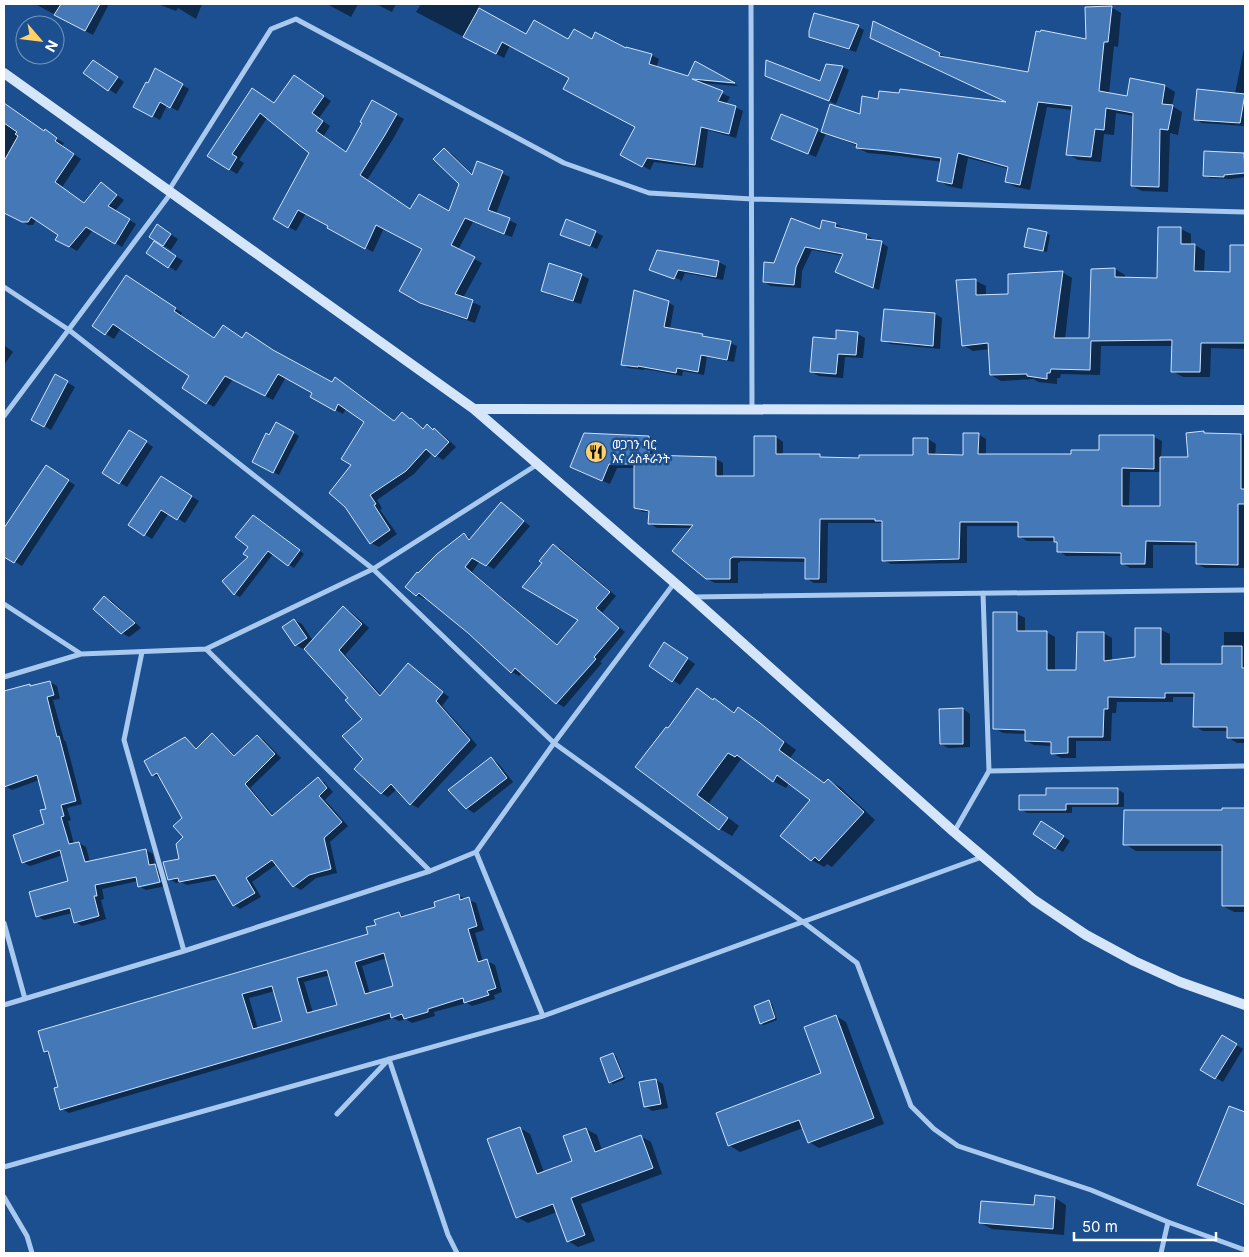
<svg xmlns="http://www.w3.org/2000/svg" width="1249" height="1257" font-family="Inter,'Noto Sans Ethiopic',sans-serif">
<rect width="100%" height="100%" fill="#1b4f8f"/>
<!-- shadow -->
<path fill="#0007" fill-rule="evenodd" d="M35 4H109L93 35Z
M158 4H202L196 19 178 8 176 11Z
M327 4H358L351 17Z
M376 4H396L392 12Z
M421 4H480L477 9 527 35 569 40H592L651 55 659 59 656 68 688 78 704 79V81L734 84 738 86 699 83 730 97 726 104 735 107 743 111 736 138 708 130 703 168 654 162 650 170 622 154 636 127 571 77 510 45 504 58 416 12Z
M1111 7 1121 13 1118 47 1114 46 1109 94 1128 97 1165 86 1175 92 1172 106 1182 112 1178 135 1170 133 1168 192 1142 191 1132 186 1135 116 1116 113 1114 135 1104 134 1101 162 1078 160 1068 154 1072 110 1047 107 1030 190 1016 187 1006 182 1009 169 968 158 962 189 948 186 938 180 942 162 900 156 868 153 858 148V146L826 133 816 157 772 139 782 116 822 133 831 106 861 116 879 100 1009 103 882 43 940 54 948 58 1029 74 1087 41Z
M858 27 864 30 856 52 816 40 810 37Z
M1244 48H1245V143L1244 126 1202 123 1195 119 1235 94Z
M101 65 124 82 116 94 85 73Z
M827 66 843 67 849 70 836 104 766 75 820 83Z
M155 70 189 89 178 111 167 105 160 120 135 106 149 85Z
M302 81 331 101 319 118 330 126 323 137 346 153 364 123 372 102 404 119 393 139 367 180 411 210 450 213 461 184 444 150 452 154 473 175 478 163 510 177 496 214 517 224 512 237 473 222 458 250 482 263 463 298 481 306 475 323 429 307 401 290 423 249 384 228 373 252 336 232 330 226 306 213 296 231 274 219 310 152 267 118 239 160 244 163 237 174 209 156 253 90 275 104Z
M4 104 44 132 64 143 62 146 81 159 58 193 4 157Z
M1243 154 1245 155V177L1230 179 1210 178 1204 175Z
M101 184 124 200 115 211 136 224 122 247 93 230 77 251 57 239Z
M4 192 40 212 33 225H28L17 218V220L4 212Z
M823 221 836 224 843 228 842 230 866 235 873 239 872 241 882 243 888 247 879 290 843 275 844 256 812 250 802 271 801 288 771 286 764 282 775 265 821 230Z
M1159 228 1181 229 1191 234V245H1195L1205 251 1204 272 1231 273V246L1245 247V349L1211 348 1210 377H1183L1172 371 1173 346H1101L1100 375 1061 374 1060 378H1057V384L1038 382 1034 379 1001 381 991 375 990 349 973 351 963 345 976 281 986 286V296L1010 295 1062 272 1072 278 1065 339 1090 340 1115 269 1125 275V279L1158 280Z
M164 230 178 239 171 250 150 237Z
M1029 230 1050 235 1047 252 1026 247Z
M595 232 603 236 597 249 561 234Z
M162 247 183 261 176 271 148 253Z
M658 251 719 262 726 266 723 280 685 273 681 282H680L681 280 657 271Z
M581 275 589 279 581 304 550 295 542 290Z
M134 281 182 313 180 316 215 339H242L279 354 332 384 342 383 395 422 402 414 424 429 427 426 442 434 456 447 443 460 433 453 414 474 377 500 382 508 380 510 397 534 379 547 371 543 366 422 346 408 343 414 319 401 314 393 286 377 273 400 233 379 214 407 207 403 191 376 121 328 114 339 93 326Z
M668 302 674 306 670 329 702 335 709 339 730 343 737 346 734 362 707 357 704 375 683 371 682 376 645 369 644 370 628 368 622 364Z
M885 310 935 314 942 318 940 349 890 344 883 340Z
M858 334 865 338 863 358 845 357 843 378 819 376 812 372 837 340Z
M4 345 13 352 4 365Z
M56 376 75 387 51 430 33 419Z
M277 424 299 436 279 475 254 461Z
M1204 433 1207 435H1245V568H1205L1197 564 1198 545H1153V568H1130L1122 563 1123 556H1066L1059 551 1058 543 1055 541H1027L1019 536 1020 526H967V563L891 564 883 560 884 524 881 523H828L827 583H814L806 578 807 562 741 561 738 563V583H715L706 578 692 528H657L650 524V512H643L635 507V468H617L610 484 579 471 649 437 657 441 656 457 716 459 723 463V478H755L776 437 783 442V455L820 456 825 459H860L914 456 928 439 936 444 935 456H964L978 434 986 439V455H1072L1100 451 1154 437 1162 441 1161 458H1189ZM1130 472H1162V507H1129Z
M137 436 153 447 127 487 103 472Z
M46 467 75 485 22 566 4 555V531Z
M161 478 199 501 185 523 169 513 152 539 130 525Z
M501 504 530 526 494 569 480 561 472 572 558 645 580 620 544 563 554 545 561 549 616 596 602 613 625 632 600 662 602 663 564 707 557 703 522 673 519 676 512 672 426 597 424 599 417 595 419 575 464 534 472 539Z
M259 519 304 554 294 568 273 554 240 597 235 594 250 557V547Z
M105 597 112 601 141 628 129 637 122 633Z
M343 607 350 611 369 628 345 655 382 696 408 665 449 697 442 706 477 745 418 808 411 804 397 789 388 797 381 793 364 759V719L350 698 305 648 303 649 296 645 294 620 302 624 313 641Z
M994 613 1017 614 1025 618V632H1046L1055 637V672H1078L1103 633 1112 638V661L1137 658V630H1161L1170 634V665H1224V632H1245V743H1237L1229 738V731H1203L1195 726V697H1173V702H1117L1116 713H1112L1111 741H1076V758H1061L1052 753V746L1034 745 1026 741V734L1003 733 994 728Z
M672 648 695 664 680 685 673 680Z
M50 682 57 686 60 699 53 700 64 740 66 742 82 804 67 808 71 820 68 821 74 844 79 843 86 847 90 862 146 850 153 854 155 866 162 870 164 879 143 884V887L165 882 166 886 146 890 139 886 138 881 102 889 104 899 101 900 106 919 82 926 75 922 72 913 44 920 37 916 70 882 63 855 30 866 23 862 45 825 47 810 39 780 12 790 5 786 4 784V728L5 727 4 721V693L29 685 32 687Z
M697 690 736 713 739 709 751 716 796 750 790 758 825 783 828 780 840 787 875 820 832 867 827 864 824 867 812 860 782 835 812 799 789 783 786 788 773 781 748 762V763L741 759 709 803 739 826 732 836 720 829 637 767 668 730Z
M963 709 970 714V747L948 748 941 744Z
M212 735 219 739 236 757 257 736 264 740 281 758 250 788 274 816 318 779 324 782 333 792 325 800 348 826 330 842 337 873 316 878 301 890 294 886 277 864 252 882 261 897 240 909 234 905 219 879 187 885 181 882 176 883 169 879 181 860 185 837 184 818 161 778 153 775 185 738 198 749Z
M491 759 498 763 513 782 474 813 466 808Z
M1118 790 1124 793V807H1072V813H1027L1021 809 1047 796Z
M1224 809H1245V912H1234L1223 906V851H1136L1125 844 1224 812Z
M1049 827 1070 841 1063 852 1056 848Z
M459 896 476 903 484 930 475 933 483 962 487 961 495 965 502 992 494 995 495 999 472 1006 467 1003 434 1012 435 1016 412 1023 406 1019 399 1021 393 1018 69 1113 62 1109 60 1087 50 1055 45 1052 40 1031 370 934 377 925 399 913 405 917 437 908ZM387 958 395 987 370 994 362 966ZM330 975 338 1006 313 1013 304 982ZM275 991 284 1022 258 1029 249 998Z
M768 1002 772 1004 777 1020 764 1025 761 1023Z
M836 1016 846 1022 884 1124 819 1148 809 1142 803 1128 740 1152 729 1145 823 1074Z
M1223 1037 1243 1049 1223 1082 1202 1069Z
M613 1054 616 1056 625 1079 613 1084 610 1082Z
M656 1080 663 1084 668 1108 652 1111 645 1106Z
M1230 1107 1245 1114V1206L1210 1191 1198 1185Z
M520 1128 530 1134 544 1172 573 1161 586 1129 597 1135 602 1150 640 1136 651 1142 662 1174 581 1204 595 1241 578 1247 568 1241 557 1212 528 1223 517 1217Z
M1036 1197 1055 1198 1066 1205 1064 1235 992 1229 981 1223 1035 1207Z"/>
<!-- building -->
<path fill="#4478b7" stroke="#cfe3fa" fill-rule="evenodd" d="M61 4H100L85 31 54 15Z
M1112 6 1108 42H1104L1099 91 1127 96 1130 78 1165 85 1162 104 1173 105 1168 130 1160 129 1159 187 1131 186 1133 113 1106 108 1104 130 1095 129 1091 157 1066 155 1072 106 1038 102 1020 185 1005 182 1008 167 958 153 952 184 937 181 941 158 889 151 856 148 857 144 821 132 830 104 860 114 862 96 878 99 879 91 899 93 900 89 1006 102 870 38 873 21 940 53 939 56 1028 72 1036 31 1040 32 1041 30 1086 39 1085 7Z
M479 8 526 34 534 20 568 39 574 29 592 39 595 32 626 48V47L652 54 649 64 688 76 695 61 735 83 692 79 723 91 718 101 736 106 729 134 701 127 695 165 647 158 642 167 620 155 635 127 563 89 569 78 502 42 496 54 463 37Z
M814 13 859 25 849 49 809 37V31Z
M93 60 118 77 108 91 83 73Z
M766 60 820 81 826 64 843 66 829 101 765 76Z
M155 68 183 84 170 108 160 102 152 117 133 107 146 82 148 83Z
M294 75 324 96 312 113 323 121 316 131 346 152 362 123 360 122 372 100 397 114 385 135 360 175 410 209 419 194 449 211 459 184 433 159 444 148 472 175 477 161 503 171 488 210 510 218 504 234 465 218 451 245 475 257 455 294 473 300 467 319 420 303 399 291 422 249 376 225 365 249 327 228 328 226 298 210 288 228 273 219 309 153 260 113 232 154 237 157 229 170 207 156 252 88 274 103Z
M1197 89 1245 94 1240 123 1194 120Z
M4 103 44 131 45 129 57 138 55 141 74 154 55 182 84 203 101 182 117 195 108 206 130 219 115 244 86 227 69 247 55 240 58 235 31 217 28 222H22L4 213V161L18 136 15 134 17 132 4 123Z
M781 114 818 129 808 154 771 139Z
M1204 151 1244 153 1245 173 1224 175V177L1203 176Z
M791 218 820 229 822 220 836 223 835 227 867 234 866 239 882 241 873 288 835 272 843 254 805 247 796 267 794 285 763 282 764 262 774 263Z
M566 219 596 231 590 246 560 235Z
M157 224 171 234 163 246 149 237Z
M1158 227H1181V244H1195L1194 271 1230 272V245H1245V343H1201L1200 372H1171L1172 340 1091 341 1090 370 1051 369 1050 373H1047V379L1027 376V374L990 375 988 343 962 346 956 280 976 279V295L1008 294V274L1063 271 1054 338H1089L1091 269 1115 268V277L1157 278Z
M1028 228 1047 232 1043 251 1024 247Z
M154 241 176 256 168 268 146 253Z
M657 250 719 261 716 277 678 270 674 279 649 270Z
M549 263 582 274 573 301 541 291Z
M126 275 176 308 174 311 214 338 223 325 242 338 246 332 273 350 332 382 335 377 394 421 402 412 410 419 411 418 423 429 427 424 433 430 434 428 449 442 435 457 426 449 406 471 370 495 376 504 374 505 390 530 370 544 345 507 329 493 351 465 341 459 364 422 338 404 335 411 310 397 312 393 278 374 265 396 225 376 206 404 182 388 189 376 168 362 113 324 105 335 92 326Z
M634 290 669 301 664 327 703 334 702 336 731 341 727 360 701 355 698 372 677 368 676 373 638 366V367L621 365Z
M884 309 935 313 933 346 881 341Z
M836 330 858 332 856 355 838 354 836 374 810 372 813 337 836 339Z
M55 374 68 381 44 427 31 420Z
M276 422 294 432 273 473 252 462 266 433 269 435Z
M129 430 147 441 119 484 102 473Z
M1204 431V433L1241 434V489H1245V504H1238V565L1196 564V542L1146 541 1145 564H1121V553L1057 552V542H1054V537H1018V522H960L959 559 882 561V521H875V519H820L819 579H805V558L733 557 730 559V579H706L672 551 693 525 648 524 649 511 634 508V464H609L602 481 570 467 584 433 649 436V455L716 457V476H754V436H776V454H820V457L859 458V455H913V438H928V454L963 455V433H979L978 454H1071V450H1099V435H1154V469L1122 468V506H1160V457H1188L1186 433Z
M46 465 69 480 14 563 4 557V528Z
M161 476 192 496 177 520 161 510 144 536 128 525Z
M501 502 524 521 486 566 472 558 465 567 557 645 578 620 522 587 542 563 539 561 553 544 610 592 596 608 619 628 594 657 596 659 556 704 515 668 511 673 468 633 419 593 416 596 405 587 417 572 418 573 437 554 464 533 469 540Z
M253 515 300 550 288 566 268 551 234 595 222 581 248 557 243 554 248 547 235 537Z
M104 596 135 623 121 634 93 609Z
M343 606 362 624 339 650 380 696 408 663 443 692 436 701 470 740 410 805 391 784 381 794 354 769 363 759 342 736 362 719 345 700 348 698 304 649Z
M993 612H1017V631H1047V670H1076L1077 632H1104V661L1135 657V628H1161V664H1222V646H1242V668H1245V738H1227V727H1193L1194 693H1165V698L1108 697V709H1104L1103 737H1068V753L1051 754V742L1025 741V730L993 729Z
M294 619 307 638 295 646 282 627Z
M664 642 688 658 672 682 649 666Z
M50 681 54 695 47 697 57 737 59 736 76 801 61 805 64 816 61 817 69 844 79 842 85 862 146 849 149 865 155 864 160 882 138 887 136 877 95 885 97 896H94L99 916 74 923 70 908 36 917 29 892 68 881 60 850 22 863 13 835 44 824 40 810 46 809 37 775 4 787V691L30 684V686Z
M697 688 713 700 714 698 734 713 738 707 760 723 784 742 779 750 824 783 828 779 864 812 819 861 815 857 811 861 780 836 810 800 777 775 773 782 737 755 735 757 728 753 697 795 728 818 719 830 635 767 666 727 668 728Z
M963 708V744H940L939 709Z
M212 733 234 756 257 735 275 754 245 784 272 816 318 777 327 788 319 796 342 822 324 838 331 869 309 875 293 887 272 860 246 878 255 893 233 906 215 875 179 882 178 878 168 880 163 862 179 859 176 844 183 837 173 826 182 818 157 773 152 776 144 761 185 737 196 749Z
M491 757 507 778 466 809 448 790Z
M1046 788H1118V804H1066V810H1019V795H1046Z
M1222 808H1245V906H1222V845H1123L1124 810H1222Z
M1041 821 1064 836 1055 849 1033 834Z
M459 894 460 900 469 897 477 926 468 929 478 962 487 959 496 988 487 991 489 995 464 1003 463 998 428 1009V1012L404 1019 402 1014 391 1018 390 1013 60 1110 54 1088 58 1087 48 1051 44 1052 38 1031 368 934 366 927 376 925 374 920 399 912 401 917 435 907 434 902ZM384 953 393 986 365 994 355 962ZM327 970 337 1005 307 1013 297 978ZM272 986 282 1021 253 1029 242 994Z
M769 1000 775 1018 760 1024 754 1006Z
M836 1015 874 1118 808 1143 799 1120 728 1146 716 1113 821 1073 804 1027Z
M1222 1035 1237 1044 1215 1079 1200 1070Z
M613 1053 623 1077 609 1083 600 1058Z
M656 1079 661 1104 644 1107 639 1082Z
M1229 1106 1245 1112V1205L1197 1185Z
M520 1127 537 1174 572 1161 563 1136 586 1128 595 1152 641 1135 653 1168 571 1198 585 1235 567 1242 553 1204 516 1218 487 1139Z
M1035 1195 1055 1197 1053 1229 979 1223 981 1201 1034 1205Z"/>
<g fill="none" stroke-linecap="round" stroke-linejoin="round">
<!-- street -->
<path stroke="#a9c9ee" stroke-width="5" d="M751 4 752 409
M169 190 271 29 296 19 564 163 649 193 752 199 1245 212
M4 287 69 330 373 569 554 743 803 922 857 963 911 1106 934 1129 958 1146 1091 1190 1168 1222 1245 1250
M4 416 171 193
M692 597 1245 590
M4 604 81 654
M206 649 430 871
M142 652 124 740 184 951
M4 677 81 654 206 649 373 569 538 464
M989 771 1245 766
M954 832 989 771 983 593
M476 852 543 1016
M4 923 25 999
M4 1005 184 951 430 871 476 852 554 743 675 582
M337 1114 389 1059 448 1235 457 1253
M4 1167 543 1016 982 857
M4 1197 27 1236 32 1253
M1161 1253 1168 1222"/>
<!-- secondary -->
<path stroke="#d6e6fa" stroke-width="10" d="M4 73 474 409 691 597 954 832 1034 900 1086 935 1134 961 1180 982 1245 1005
M474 409 1245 410"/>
</g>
<!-- icons -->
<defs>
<g id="restaurant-disc" transform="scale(1.125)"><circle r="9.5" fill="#ffd166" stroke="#1b4f8f"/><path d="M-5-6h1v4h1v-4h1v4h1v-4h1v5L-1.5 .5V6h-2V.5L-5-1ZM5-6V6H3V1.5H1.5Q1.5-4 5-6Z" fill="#111"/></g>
</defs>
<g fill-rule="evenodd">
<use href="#restaurant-disc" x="596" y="452"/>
</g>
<g text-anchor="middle" stroke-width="5" stroke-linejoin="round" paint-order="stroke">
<!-- poi labels -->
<g font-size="12" fill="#fff" stroke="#1b4f8f" text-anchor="start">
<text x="612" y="449">ወጋገን ባር<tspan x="612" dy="14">እና ሬስቶራንት</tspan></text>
</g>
</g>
<!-- border -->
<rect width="1249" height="1257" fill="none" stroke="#ffffff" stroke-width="10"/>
<!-- north arrow -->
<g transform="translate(40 40) rotate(118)"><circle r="24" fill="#1b4f8f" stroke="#7695bc"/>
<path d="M0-4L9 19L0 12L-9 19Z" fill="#ffd166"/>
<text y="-8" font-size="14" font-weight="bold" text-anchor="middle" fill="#ffffff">N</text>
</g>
<!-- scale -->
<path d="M1074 1232v8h142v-8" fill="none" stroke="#ffffff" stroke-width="2.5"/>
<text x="1082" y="1232" font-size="15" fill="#ffffff" stroke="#1b4f8f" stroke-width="4" paint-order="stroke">50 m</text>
</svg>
